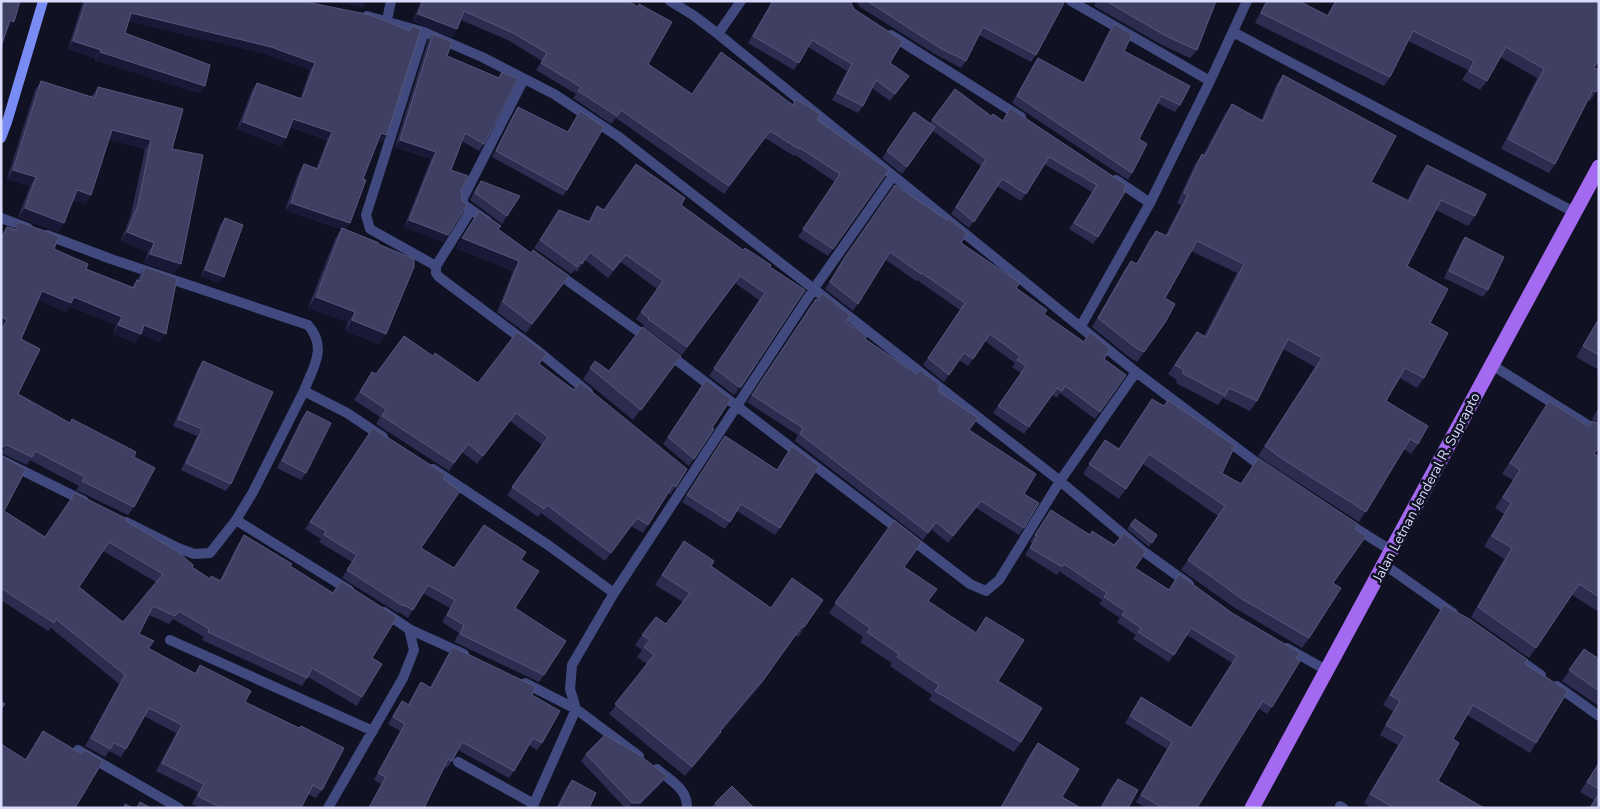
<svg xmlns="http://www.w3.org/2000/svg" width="1600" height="809" font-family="'Nunito Sans',sans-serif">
<rect width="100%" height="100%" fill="#111124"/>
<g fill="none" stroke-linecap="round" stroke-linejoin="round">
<!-- street -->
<path stroke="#404a7f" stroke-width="10" d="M670 1 693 15 718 34 1136 372 1265 469
M1071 1 1210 81
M367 16 424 32 482 57 554 94 619 137 1060 481 1143 551 1189 584
M387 20 391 1
M424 32 366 215 370 229 436 266
M1233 32 1574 212
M718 34 741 1
M891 35 1021 117
M1116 180 1150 203
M471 210 436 266V273L439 277 538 351 588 392
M1 218 28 228
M487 221 463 204V198L524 79
M47 235 111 259 308 325C328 348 313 367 304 391L347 413 383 437
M557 273 649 339
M1081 326 1150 203 1210 81 1247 1
M666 352 970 584 986 591 999 580 1060 481 1136 372
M1492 365 1599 432
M1 460 84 501
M433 469 548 545 614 593
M236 520 349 590
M1344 521 1392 551
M126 522 178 548 194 554 210 553 236 520 253 492 304 391
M1385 565 1453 613
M409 629 464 654
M170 640 373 731
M1287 648 1326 670
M1514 656 1541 675
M525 683 576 709 532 808
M1557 686 1599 716
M78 750 179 808
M639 756 576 709 570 689 572 665 614 593 813 290 893 176
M458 762 534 804
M657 769C670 780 688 789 687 808
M1340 806 1343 808
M328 808 403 678 414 650 409 629 384 612"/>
<!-- secondary -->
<path stroke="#788cf3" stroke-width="10" d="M1 138 7 122 43 1"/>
<!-- primary -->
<path stroke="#a469f1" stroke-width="15" d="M1252 808 1599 167"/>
</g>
<!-- wall -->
<path fill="#2c2c51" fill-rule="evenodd" d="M83 1H301L409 31 412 26 387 135 382 142 378 141 363 179 350 223 345 230 378 244 386 334 379 344 345 331 348 322 308 308 335 239 341 229 285 210 299 172 304 164 316 169 327 140 290 127 281 146 237 129 252 90 257 83 300 99 310 70 266 54 129 21 125 33 199 93 95 60V58L68 49Z
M421 1H628L648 64 692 94 793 104 889 170 828 256 798 237 835 182 795 155 794 156 765 138 724 194 616 118 611 124 573 98 576 94 536 70 542 61 508 40 461 20 457 29 452 37 413 21Z
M772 1H850L890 63 909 76 890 101 872 88 863 106 858 113 832 100 847 71 808 47 794 70 748 43Z
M856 1H1061L1036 55 1031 62 979 35 966 61 961 68 935 54 860 7Z
M1096 1H1216L1197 50 1190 58 1160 44 1094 6Z
M1266 1H1299L1327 15 1335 1H1599L1594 68 1596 92 1590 101 1588 100 1555 164 1549 173 1501 149 1537 78 1500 57 1487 81 1480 90 1462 80 1468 70 1408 41 1390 77 1384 86 1255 23Z
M1114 24 1124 51 1180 105 1175 112 1157 103 1139 139 1132 173 1128 180 1012 103 1033 65 1038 58 1083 83 1109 31Z
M433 34 447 56 498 78 502 72 484 144 479 151 462 141 451 170 461 191 448 235 443 242 404 227 431 159 395 147 428 41Z
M1283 75 1371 182 1407 201 1420 175 1427 165 1475 216 1468 226 1436 210 1407 266 1430 323 1424 378 1417 388 1400 378 1386 401 1418 444 1411 454 1404 449 1359 522 1274 467 1258 456 1315 367 1283 349 1257 401 1250 411 1223 398 1218 405 1176 383 1177 380 1168 374 1197 332 1204 336 1237 273 1191 251 1165 298 1166 321 1137 362 1129 357 1092 327 1124 271 1131 261 1136 264 1149 240 1156 231 1165 236 1181 205 1177 203 1195 164 1202 154 1203 155 1225 114 1232 104 1261 120 1276 85Z
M41 81 91 97 98 87 172 149 174 273 144 263 148 252 121 241 131 214 145 149 109 139 91 195 85 204 73 200 64 223 58 232 18 217 30 186 7 179 35 90Z
M955 89 991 116 1003 120 1010 108 1126 185 1098 237 1093 244 1069 229 1092 192 1044 164 1021 201 997 186 969 228 951 214 981 166 933 131 902 174 882 158 914 112 930 123Z
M518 107 567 132 580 111 567 190 563 196 492 157 514 113Z
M481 181 520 196 502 224 470 200 476 188Z
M895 185 961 243 1016 288 1044 314 1083 342 1090 332 1104 359 1126 375 1095 419 1060 393 1057 398 1052 395 1024 434 993 413 1021 373 1012 367 1015 363 985 341 968 366 959 360 944 382 923 365 960 310 917 280 916 281 886 260 853 311 825 289 840 264Z
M681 205 743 250 805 290 736 395H734L709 376 759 300 735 283 682 355 643 327 644 325 636 319 657 289 621 262 608 278 585 260 577 272 575 270 571 274 534 248 559 210 588 221 592 214 597 206 604 210Z
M479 211 498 229 531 253 569 276 526 333 497 312 513 271 456 248Z
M225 218 219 283 201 276 220 225Z
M19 222 54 249 86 269 132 287 145 267 160 342 141 334 135 343 113 334 116 325 69 306 66 312 38 300 21 339 18 394 70 423 72 419 134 457V507L128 515 76 490 79 486 30 460 27 465 1 453V235L7 227 14 229Z
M1465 237 1488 290 1483 297 1444 278 1460 244Z
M811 306 846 322 865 339 938 391 969 430 1024 494V528L1019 535 976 508 948 543 931 529 923 540 795 441 798 435 747 402Z
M1599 317V370L1576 357Z
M433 356 478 383 539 365 574 390 687 469 670 495 668 493 643 533 631 526 605 561 541 513 538 517 507 495 542 445 510 421 477 464 462 452 449 471 376 424 380 417 354 400 372 372 376 374Z
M203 361 231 484 226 491 181 470 197 436 173 426 198 368Z
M595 361 609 371 674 366 633 420 583 379Z
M706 380 712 428 714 429 689 466 663 444Z
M1168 400 1222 473 1241 484 1258 458 1355 529 1333 583 1309 638 1302 648 1235 608 1181 570 1218 516 1143 464 1119 499 1083 474 1105 440 1118 449 1163 406Z
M1549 401 1588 426 1592 421 1594 454 1599 456V612L1572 595 1529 658 1471 617 1504 559 1484 546 1504 514 1495 508 1513 480 1502 474Z
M1599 408V424L1592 419Z
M307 411 306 473 301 480 277 468 302 418Z
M373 428 443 479 421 548 454 568 521 560 515 608 544 675 539 682 454 642 459 633 442 622 450 608 423 593 408 618 399 612 398 613 342 578 352 562 319 542 321 539 305 529Z
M725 436 780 528 775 535 737 511 725 529 682 502Z
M1 453 4 511 45 537 126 521 209 579 220 580 238 544 244 535 290 566 333 593 341 581 372 658 362 697 357 706 308 677 302 686 202 640 204 637 173 619 169 624 149 615 139 634 154 641 149 649 195 673 200 665 245 702 322 790 316 798 308 794 301 808H200L192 804 198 792 156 771 176 733 144 716 126 749 121 757 109 751 105 757 85 746 119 684 51 628 48 631 1 600ZM103 551 156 582 123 622 79 587Z
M1051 510 1135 568 1169 589 1296 658 1272 707 1267 714 1258 708 1197 808H1146L1136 802 1167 749 1125 723 1141 697 1191 727 1232 663 1187 635 1169 662 1133 639 1136 635 1117 622 1120 618 1099 604 1102 600 1059 571 1057 575 1025 555 1032 543 1030 542Z
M1135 519 1157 535 1149 547 1127 529Z
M894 520 904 567 928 601 976 632 986 617 998 681 1021 742 1014 752 929 700 932 695 890 666 892 663 860 642 863 637 829 613Z
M677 551 711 566 771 608 823 600 798 637 795 635 758 689 721 732 714 742 685 776 609 714 647 664 637 657 642 650 635 645 642 635 666 624 683 602 655 585Z
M1444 605 1525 664 1536 743 1530 753 1467 715 1453 739 1438 781 1484 808H1371L1364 803 1398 745 1380 735 1393 711 1383 705 1437 615Z
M453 647 532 695 542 743 537 750 529 745 514 771 509 778 458 750 452 761 447 768 445 767 424 808H368L381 784 374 780 400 731 388 724 397 708 402 701 408 704 416 689 421 682 430 687 448 654Z
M1584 649 1599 659V706L1562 681Z
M43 731 81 754 84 750 75 808 25 759Z
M1038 743 1062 797 1081 808H1000L1031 752Z
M586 754 667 776 662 783 637 808H625L581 761Z
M1599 762V808H1589L1594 800 1580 792Z
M1118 779 1128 808H1100L1111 788Z
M572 780 589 808H556L566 788Z
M715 803 754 808H711Z"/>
<!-- shaded-wall -->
<path fill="#191937" d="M335 1H367L363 8Z
M131 13 271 47 315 63 310 70 266 54 126 21Z
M418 14 457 29 452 37 413 21Z
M10 20 14 22 8 30 4 29Z
M73 41 101 50 95 58 68 49Z
M100 52 205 86 199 93 95 60Z
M293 119 332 132 327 140 288 126Z
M243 122 286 138 281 146 237 129Z
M112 130 151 140 145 149 106 139Z
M381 133 387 135 382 142 376 140Z
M400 140 436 152 431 159 395 147Z
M13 170 36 177 30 186 7 179Z
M77 190 91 195 85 204 70 199Z
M291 203 350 223 345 230 285 210Z
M25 208 64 223 58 232 18 217Z
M409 220 448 235 443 242 404 227Z
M127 232 154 243 148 252 121 241Z
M462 238 519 261 513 271 456 248Z
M150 254 181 264 174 273 144 263Z
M205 270 224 277 219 283 201 276Z
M569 276 563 285 526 333 532 324Z
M42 291 74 297 122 317 116 325 69 306 66 312 36 299Z
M316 297 355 312 348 322 308 308Z
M1 317 7 320 1 328Z
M352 320 386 334 379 344 345 331Z
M118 325 141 334 135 343 113 334Z
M144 325 166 334 160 342 139 333Z
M739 387H741L736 395H734Z
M7 445 1 453V448Z
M764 679 758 689 713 741 720 731Z
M721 732 714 742 685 776 692 767Z
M667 776 662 783 637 808H629L632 803Z"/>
<!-- building -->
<path fill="#3e3f63" stroke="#56577b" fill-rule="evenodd" d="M1 1H20L14 22 10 20 1 47Z
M86 1H301L371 15 410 31 412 26 421 29 387 135 381 133 363 179 366 180 350 223 291 203 304 164 318 169 332 132 293 119 286 138 243 122 257 83 302 99 315 63 271 47 131 13 125 33 210 65 205 86 100 52 101 50 73 41Z
M423 1H628L638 7 639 4 672 22 648 64 692 94 721 52 793 105 796 99 820 114 817 120 889 170 833 249 803 229 840 174 800 148 799 149 770 131 729 186 621 110 617 116 578 91 581 87 541 63 547 53 513 33 464 11 457 29 418 14Z
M773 1H850L854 9 903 41 890 63 909 76 895 94 876 80 863 106 837 93 852 64 812 40 799 63 753 36Z
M867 1H1061L1064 3 1036 55 983 27 966 61 940 48Z
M1106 1H1216L1197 50 1166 36Z
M1267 1H1299L1328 16 1336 1H1599V59L1594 68 1599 70V87L1596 92 1593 90 1555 164 1508 139 1544 69 1506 47 1487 81 1469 71 1474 61 1413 31 1390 77 1261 13Z
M1114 24 1132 35 1124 51 1190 86 1180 105 1161 96 1139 139 1147 144 1132 173 1017 96 1038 58 1084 83Z
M433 34 452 42 447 56 499 78 502 72 518 79 484 144 465 133 451 170 468 176 461 191 462 200 467 205 448 235 409 220 436 152 400 140Z
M1283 75 1396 136 1371 182 1409 201 1427 165 1486 194 1475 216 1441 200 1407 266 1448 289 1430 323 1448 333 1424 378 1405 368 1386 401 1428 426 1418 444 1410 439 1366 512 1281 458 1265 446 1322 358 1288 339 1257 401 1229 388 1225 396 1182 373 1184 370 1175 365 1197 332 1206 337 1244 264 1197 241 1165 298 1175 304 1166 321 1144 352 1136 348 1098 318 1131 261 1137 264 1156 231 1167 236 1188 195 1184 193 1202 154 1205 156 1232 104 1263 121Z
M41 81 95 98 98 87 183 109 172 149 203 155 181 264 150 254 154 243 127 232 138 205 151 140 112 130 91 195 77 190 64 223 25 208 36 177 13 170Z
M955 89 991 116 993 114 1003 121 1010 108 1126 185 1124 191 1125 192 1098 237 1074 223 1097 185 1049 157 1026 194 1002 179 974 222 956 207 986 159 932 120Z
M518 107 568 132 580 111 604 127 567 190 496 151Z
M914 112 935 127 907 167 887 151Z
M636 164 685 198 681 205 743 250 745 248 771 265 770 267 805 290 741 387H739L714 368 765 293 740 276 687 347 648 319 649 318 641 312 663 281 626 255 613 270 590 252 582 264 580 262 577 267 540 240 559 210 590 222 597 206 604 210Z
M481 181 520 196 507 216 475 193Z
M895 185 947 220 948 218 967 233 961 243 1020 283 1016 288 1047 310 1044 314 1084 342 1090 332 1110 349 1104 359 1126 375 1100 412 1065 386 1062 391 1057 388 1029 427 998 406 1026 366 1017 360 1020 356 990 334 973 359 964 353 949 375 928 358 965 303 922 273 921 274 890 252 858 304 830 282 845 257Z
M479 211 501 226 498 229 531 253 533 250 569 276 532 324 503 302 519 261 462 238Z
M225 218 243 225 224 277 205 270Z
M19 222 59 236 54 249 88 264 86 269 134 288 137 280 140 281 145 267 177 278 166 334 144 325 141 334 118 325 122 317 74 297 71 303 42 291 21 339 40 349 18 394 70 423 72 419 136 452 134 457 155 468 134 507 82 481 85 477 35 451 32 457 7 445 1 448V331L7 320 1 317V240L7 227 16 230Z
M342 228 379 243 378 244 414 259V267L386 334 352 320 355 312 316 297Z
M1465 237 1504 257 1488 290 1449 271Z
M822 293 850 315 846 322 867 336 865 339 917 374 920 370 941 386 938 391 978 418 969 430 1036 474 1024 494 1039 503 1024 528 981 501 953 536 936 522 928 533 800 434 803 428 752 395 816 299 818 300Z
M1599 319V355L1583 346Z
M642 327 681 356 641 410 590 368 595 361 609 371Z
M517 332 547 354 539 364 574 390 580 382 687 469 676 487 673 485 648 525 637 518 611 553 547 505 544 509 512 487 548 437 516 413 483 456 468 444 454 463 382 416 386 409 360 392 372 372 376 374 404 336 433 356 435 353 478 383Z
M203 361 273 392 231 484 186 463 202 429 178 419Z
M706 380 731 399 712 428 714 429 694 459 668 437Z
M1152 399 1164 406 1168 400 1235 446 1222 473 1241 484 1258 458 1358 524 1355 529 1366 536 1333 583 1341 588 1309 638 1242 599 1188 560 1225 506 1149 454 1126 489 1089 464 1105 440 1119 449Z
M1549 401 1589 427 1592 421 1599 424V447L1594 454 1599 456V597L1579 584 1536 648 1478 607 1512 548 1492 536 1511 503 1503 497 1520 470 1510 463Z
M307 411 331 423 306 473 282 461Z
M373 428 446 475 443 479 460 491 421 548 454 568 484 525 526 552 521 560 539 571 515 608 566 641 544 675 460 634 464 625 447 615 455 600 428 585 413 610 404 605 403 606 347 570 357 555 324 535 326 531 310 522Z
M725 436 777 470 792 446 819 466 780 528 741 504 730 522 687 495Z
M1 453V456L26 469 4 511 45 537 75 493 127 519 126 521 177 551 193 565 192 567 210 579 211 576 221 581 244 535 292 564 290 566 333 593 341 581 397 617 372 658 382 664 362 697 312 668 307 678 208 632 209 629 179 611 175 616 153 606 139 634 154 641 148 648 196 674 200 665 251 691 245 702 299 728 301 726 344 748 322 790 313 785 301 808H222L198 796 204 784 162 763 182 725 149 708 126 749 114 743 110 749 91 738 125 675 56 619 54 623 1 588ZM109 542 163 574 123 622 79 587Z
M1051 510 1090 535 1092 531 1114 545 1124 533 1146 551 1135 568 1169 590 1179 574 1232 613 1300 653 1296 658 1300 661 1272 707 1263 701 1197 808H1163L1141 795 1172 742 1130 716 1141 697 1191 728 1237 656 1191 628 1174 655 1138 632 1141 628 1122 615 1125 611 1104 597 1107 593 1064 564 1062 567 1030 548 1037 536 1035 535Z
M1135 519 1157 535 1152 543 1130 525Z
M894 520 922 542 904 567 937 589 928 601 976 633 986 617 1024 640 998 681 1042 708 1021 742 935 691 939 685 897 657 899 654 867 632 870 628 835 603Z
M684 541 714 561 711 566 771 608 792 578 823 600 804 627 802 626 764 679 720 731 721 732 692 767 615 704 654 655 644 647 650 640 642 635 656 617 666 624 690 593 662 575Z
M1444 605 1471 620 1528 660 1525 664 1568 691 1536 743 1473 705 1453 739 1459 743 1438 781 1484 808H1394L1370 794 1405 736 1386 725 1400 701 1390 695Z
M453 647 536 687 532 695 560 711 542 743 533 738 514 771 462 742 452 761 448 759 424 808H369L386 777 378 773 405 724 393 717 402 701 409 705 421 682 431 688Z
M1584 649 1599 659V691L1569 670Z
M1 702 5 704 1 709Z
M43 731 82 754 84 750 103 761 75 808H1V744L26 760Z
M605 735 638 754 667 776 640 803H632L586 754Z
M1038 743 1079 769 1062 797 1081 808H1001Z
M1599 763V789L1587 782Z
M1118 779 1138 790 1128 808H1101Z
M572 780 596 793 589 808H558Z
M732 786 754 808H720L715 803Z
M1599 794V808H1590Z
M140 802 151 808H137Z
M125 804 133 808H124Z"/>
<g text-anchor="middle" stroke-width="5" stroke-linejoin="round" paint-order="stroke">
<!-- street labels -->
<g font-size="14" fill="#d8dbfb" stroke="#111124">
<text transform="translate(1426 487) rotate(-62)" y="5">Jalan Letnan Jenderal R. Suprapto</text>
</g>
</g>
<!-- border -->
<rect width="1600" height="809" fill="none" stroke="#d8dbfb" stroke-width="5"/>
</svg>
